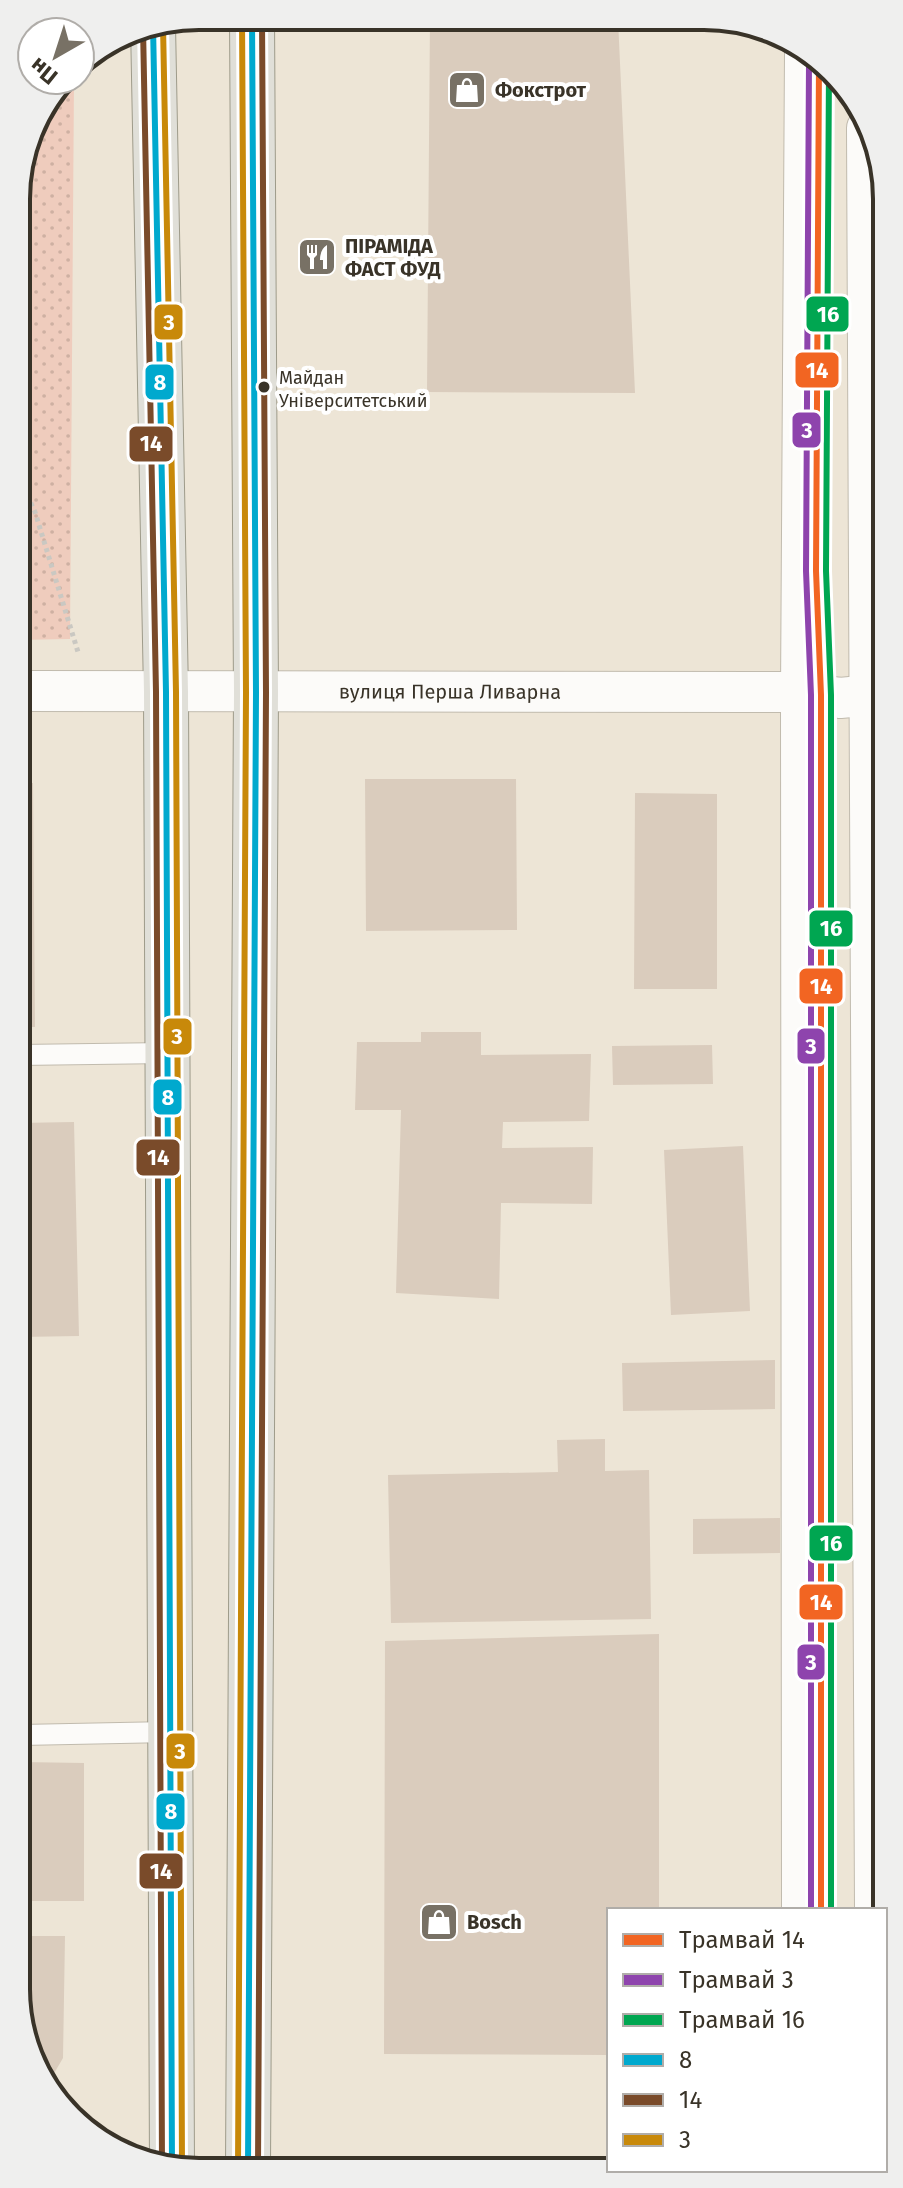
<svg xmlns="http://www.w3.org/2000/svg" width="903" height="2188" font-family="'Fira Sans',sans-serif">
<defs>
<pattern id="park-dots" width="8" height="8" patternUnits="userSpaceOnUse" patternTransform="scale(2)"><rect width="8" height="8" fill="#efccbd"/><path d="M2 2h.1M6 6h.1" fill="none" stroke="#ceb0a2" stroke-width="1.8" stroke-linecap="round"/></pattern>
</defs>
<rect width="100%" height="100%" fill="#ede5d6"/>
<!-- park -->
<path fill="url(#park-dots)" d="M64 80H74L70 639 18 640 16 186 35 117Z"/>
<!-- building -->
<path fill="#daccbd" d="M430 18 618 19 635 393 427 392Z
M365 779H516L517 930 366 931Z
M18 783H33L35 1027H19Z
M635 793 717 794V989H634Z
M421 1032H481V1055L591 1054 589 1121 503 1122 502 1148 593 1147 592 1204 501 1203 499 1299 396 1293 401 1110H355L357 1042H421Z
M712 1045 713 1084 613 1085 612 1046Z
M74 1122 79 1336 20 1337 19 1123Z
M743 1146 750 1311 671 1315 664 1150Z
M775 1360V1409L623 1411 622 1363Z
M605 1439V1471L649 1470 651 1619 391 1623 388 1475 558 1472 557 1440Z
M780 1518V1553L693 1554V1519Z
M659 1634V1910H609V2055L384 2054 385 1641Z
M21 1762 84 1763V1901H22Z
M22 1936H65L63 2058 49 2082 22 2036Z"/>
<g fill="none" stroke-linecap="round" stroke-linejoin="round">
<!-- lane casing -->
<g stroke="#c1bbae" stroke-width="22">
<path id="lane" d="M19 1055 167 1053
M21 1735 169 1732"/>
</g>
<!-- street casing -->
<g stroke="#c1bbae" stroke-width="42">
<g id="street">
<path d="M867 128 875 1910"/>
<path id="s1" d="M18 691 801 692 840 698 883 694"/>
<path d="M802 1910 801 692 805 54"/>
</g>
</g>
<!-- primary casing -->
<g stroke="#9e9b8a" stroke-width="46">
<path id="primary" d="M153 25 166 692 172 2169
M248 2168 256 692 252 16"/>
</g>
<!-- path -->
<path stroke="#cac8c2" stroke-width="5" stroke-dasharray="4 4" stroke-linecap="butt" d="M17 474 35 512 78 652"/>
<!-- lane -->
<use href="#lane" stroke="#fcfbf9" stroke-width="20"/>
<!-- street -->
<use href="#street" stroke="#fcfbf9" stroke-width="40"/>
<!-- primary -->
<use href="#primary" stroke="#e0dfd8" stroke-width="44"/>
<!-- bus-1 casing -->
<g stroke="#fff" stroke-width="12">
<path id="bus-1" d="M153 25 166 692 172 2169
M248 2168 256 692 252 16"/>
</g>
<!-- bus-2 casing -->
<g stroke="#fff" stroke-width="12">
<path id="bus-2" d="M143 27 156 692 162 2168
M258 2168 266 692 262 16"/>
</g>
<!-- bus-3 casing -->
<g stroke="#fff" stroke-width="12">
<path id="bus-3" d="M163 25 176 692 182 2168
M238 2168 246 692 242 16"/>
</g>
<!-- bus-1 -->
<use href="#bus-1" stroke="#00a9ce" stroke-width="6"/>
<!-- bus-2 -->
<use href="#bus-2" stroke="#7a4b2a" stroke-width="6"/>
<!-- bus-3 -->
<use href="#bus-3" stroke="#c8890a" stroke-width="6"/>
<!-- tram-1 casing -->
<g stroke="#fff" stroke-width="12">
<path id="tram-1" d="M819 62 816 571 821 695V1910"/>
</g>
<!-- tram-2 casing -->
<g stroke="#fff" stroke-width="12">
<path id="tram-2" d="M809 62 806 571 811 695V1910"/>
</g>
<!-- tram-3 casing -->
<g stroke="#fff" stroke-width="12">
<path id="tram-3" d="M829 67 826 571 831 695V1910"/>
</g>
<!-- tram-1 -->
<use href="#tram-1" stroke="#f26522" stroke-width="6"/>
<!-- tram-2 -->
<use href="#tram-2" stroke="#8e44ad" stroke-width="6"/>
<!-- tram-3 -->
<use href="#tram-3" stroke="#00a651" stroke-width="6"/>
</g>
<!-- icons -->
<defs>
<g id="shop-square" transform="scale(2)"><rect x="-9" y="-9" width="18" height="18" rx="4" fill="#787165" stroke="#fff"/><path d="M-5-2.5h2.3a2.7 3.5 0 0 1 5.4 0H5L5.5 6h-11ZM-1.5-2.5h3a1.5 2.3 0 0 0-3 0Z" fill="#fff"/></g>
<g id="restaurant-square" transform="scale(2)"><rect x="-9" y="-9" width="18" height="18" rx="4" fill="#787165" stroke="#fff"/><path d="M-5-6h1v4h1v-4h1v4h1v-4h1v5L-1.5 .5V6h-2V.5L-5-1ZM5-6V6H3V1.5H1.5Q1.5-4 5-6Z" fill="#fff"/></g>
</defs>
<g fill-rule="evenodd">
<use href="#shop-square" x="467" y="90"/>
<use href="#restaurant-square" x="317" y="257"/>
<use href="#shop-square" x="439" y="1922"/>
</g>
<!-- markers -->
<circle fill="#393328" stroke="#fff" stroke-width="3" cx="264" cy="387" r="7"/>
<g text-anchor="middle" stroke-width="8" stroke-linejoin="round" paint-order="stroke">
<!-- bus labels -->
<g font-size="18" fill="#393328" stroke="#fff" text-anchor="start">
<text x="279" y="384">Майдан<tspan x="279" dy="23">Університетський</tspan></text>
</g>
<!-- poi labels -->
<g font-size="20" font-weight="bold" fill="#393328" stroke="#fff" text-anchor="start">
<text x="495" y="97">Фокстрот</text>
<text x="345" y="253">ПІРАМІДА<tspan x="345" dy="23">ФАСТ ФУД</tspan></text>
<text x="467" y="1929">Bosch</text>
</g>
<!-- street labels -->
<g font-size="20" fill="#393328" stroke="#fff">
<text dy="7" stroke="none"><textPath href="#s1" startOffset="432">вулиця Перша Ливарна</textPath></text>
</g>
</g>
<!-- crop -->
<path d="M0 0H903V2188H0ZM199 30H704A169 169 0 0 1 873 199V1989A169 169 0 0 1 704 2158H199A169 169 0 0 1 30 1989V199A169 169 0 0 1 199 30Z" fill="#efefee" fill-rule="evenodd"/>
<path fill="none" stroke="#393328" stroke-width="4" d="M199 30H704A169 169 0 0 1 873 199V1989A169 169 0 0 1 704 2158H199A169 169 0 0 1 30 1989V199A169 169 0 0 1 199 30Z"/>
<g stroke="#fff" stroke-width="3">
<rect x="805" y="295" width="45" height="38" rx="8" fill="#00a651"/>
<rect x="153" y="303" width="31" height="38" rx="8" fill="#c8890a"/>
<rect x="794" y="351" width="46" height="38" rx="8" fill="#f26522"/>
<rect x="144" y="363" width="31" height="38" rx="8" fill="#00a9ce"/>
<rect x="791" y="411" width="31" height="38" rx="8" fill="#8e44ad"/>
<rect x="128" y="425" width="46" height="38" rx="8" fill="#7a4b2a"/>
<rect x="808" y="909" width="46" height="39" rx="8" fill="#00a651"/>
<rect x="798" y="967" width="46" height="38" rx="8" fill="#f26522"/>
<rect x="162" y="1017" width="31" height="39" rx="8" fill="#c8890a"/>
<rect x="796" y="1027" width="30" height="38" rx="8" fill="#8e44ad"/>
<rect x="152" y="1078" width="31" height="38" rx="8" fill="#00a9ce"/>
<rect x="135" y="1138" width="46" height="39" rx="8" fill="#7a4b2a"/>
<rect x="808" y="1524" width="46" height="38" rx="8" fill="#00a651"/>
<rect x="798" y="1583" width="46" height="38" rx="8" fill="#f26522"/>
<rect x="796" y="1643" width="30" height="38" rx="8" fill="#8e44ad"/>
<rect x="165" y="1732" width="31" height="38" rx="8" fill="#c8890a"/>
<rect x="155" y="1792" width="31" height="39" rx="8" fill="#00a9ce"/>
<rect x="138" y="1852" width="46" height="38" rx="8" fill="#7a4b2a"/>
</g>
<g font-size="22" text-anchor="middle" font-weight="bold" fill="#fff">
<text x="828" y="322">16</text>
<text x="169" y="330">3</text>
<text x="817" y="378">14</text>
<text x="160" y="390">8</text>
<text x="807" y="438">3</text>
<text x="151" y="451">14</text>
<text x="831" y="936">16</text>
<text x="821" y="994">14</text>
<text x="177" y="1044">3</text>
<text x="811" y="1054">3</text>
<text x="168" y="1105">8</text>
<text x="158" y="1165">14</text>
<text x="831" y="1551">16</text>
<text x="821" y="1610">14</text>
<text x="811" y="1670">3</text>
<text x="180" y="1759">3</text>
<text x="171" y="1819">8</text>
<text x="161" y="1879">14</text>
</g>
<!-- legend -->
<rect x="607" y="1908" width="280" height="264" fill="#ffffff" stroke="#b0ada9" stroke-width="2"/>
<rect x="623" y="1934" width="40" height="12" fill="#f26522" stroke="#b0ada9" stroke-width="2"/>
<text x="679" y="1948" font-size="24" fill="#393328">Трамвай 14</text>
<rect x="623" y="1974" width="40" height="12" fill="#8e44ad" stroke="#b0ada9" stroke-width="2"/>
<text x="679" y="1988" font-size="24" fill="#393328">Трамвай 3</text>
<rect x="623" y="2014" width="40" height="12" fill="#00a651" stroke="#b0ada9" stroke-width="2"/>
<text x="679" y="2028" font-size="24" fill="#393328">Трамвай 16</text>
<rect x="623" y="2054" width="40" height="12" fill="#00a9ce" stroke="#b0ada9" stroke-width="2"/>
<text x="679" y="2068" font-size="24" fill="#393328">8</text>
<rect x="623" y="2094" width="40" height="12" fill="#7a4b2a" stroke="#b0ada9" stroke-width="2"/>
<text x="679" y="2108" font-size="24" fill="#393328">14</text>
<rect x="623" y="2134" width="40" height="12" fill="#c8890a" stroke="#b0ada9" stroke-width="2"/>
<text x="679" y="2148" font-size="24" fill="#393328">3</text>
<!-- north arrow -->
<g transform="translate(56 56) rotate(219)"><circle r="38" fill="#ffffff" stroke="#b0ada9" stroke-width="2"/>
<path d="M0-6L14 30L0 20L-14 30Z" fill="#787165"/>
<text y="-12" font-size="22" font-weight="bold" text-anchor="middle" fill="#393328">Пн</text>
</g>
</svg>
